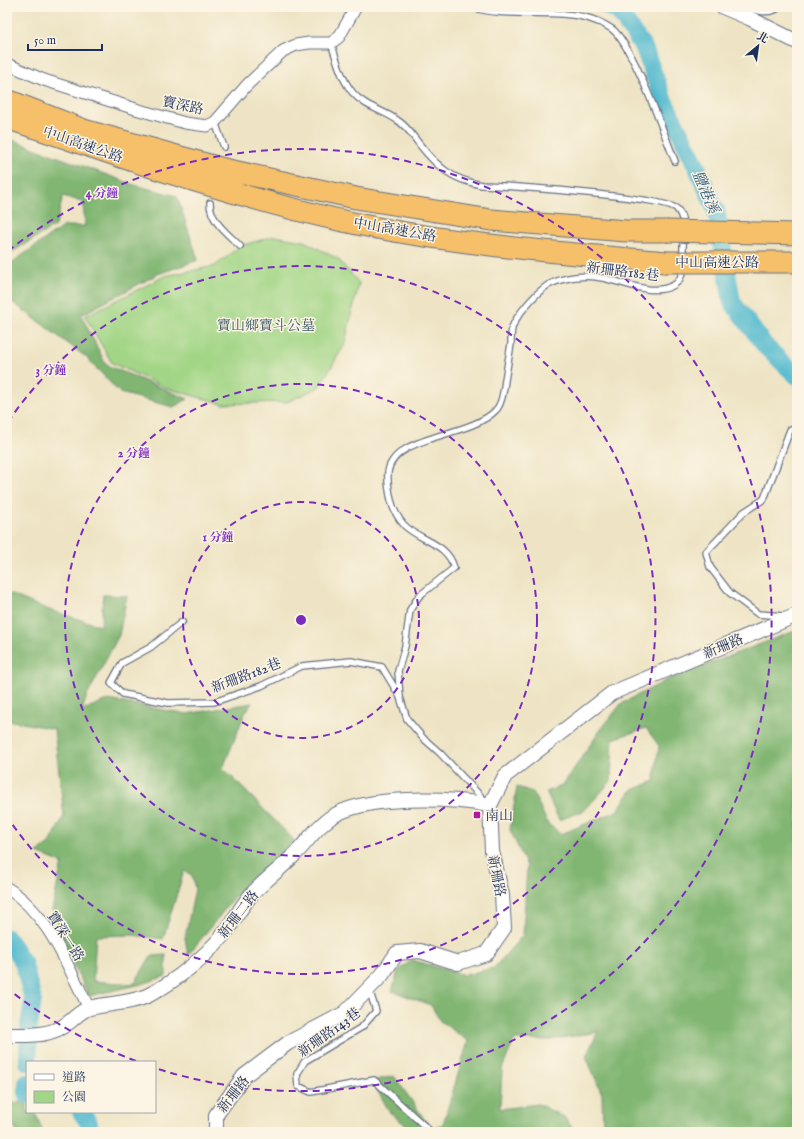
<svg xmlns="http://www.w3.org/2000/svg" width="804" height="1139" font-family="'IM FELL English','Noto Serif TC',serif">
<rect width="100%" height="100%" fill="#fcf5e5"/>
<filter id="ink" filterUnits="userSpaceOnUse"><feTurbulence type="fractalNoise" baseFrequency=".025" numOctaves="2"/><feDisplacementMap in="SourceGraphic" scale="8" xChannelSelector="R" yChannelSelector="G"/><feConvolveMatrix kernelMatrix="1 2 1 2 8 2 1 2 1" color-interpolation-filters="sRGB"/></filter>
<filter id="wash" filterUnits="userSpaceOnUse"><feTurbulence type="fractalNoise" baseFrequency=".012" numOctaves="4" result="noise"/><feDisplacementMap in="SourceGraphic" scale="16" xChannelSelector="R" yChannelSelector="G"/><feGaussianBlur stdDeviation="0.9" result="paint"/><feColorMatrix in="noise" values="0 0 0 0 0 0 0 0 0 0 0 0 0 0 0 0 0 1.4 0 .05"/><feComposite in="paint" operator="in"/></filter>
<g filter="url(#wash)">
<rect width="100%" height="100%" fill="#eee4c5"/>
<!-- green -->
<path fill="#a2d585" stroke="#5e8272" d="M275 236 304 241 338 259 359 283 344 346 319 387 287 402 223 404 166 388 112 363 85 316 165 276 215 266 240 246Z"/>
<!-- forest -->
<path fill="#81b672" stroke="#4e7268" d="M7 138 134 185 177 196 198 260 158 274 81 315 106 365 188 399 173 407 120 393 86 357 7 298V266L64 226H85L83 202 63 196 56 225 7 255Z
M7 593 49 610 101 626 103 595 127 596 119 635 87 696 82 710 108 700 187 714 252 703 245 713 223 768 295 841 246 883 188 955 185 938 195 889 192 875 184 871 163 939 133 935 96 936 93 981 134 984 151 956 166 955V976L142 984 89 996 57 931 52 910 62 863 37 853 50 843 64 816 54 729 7 720V643L10 637 7 631Z
M797 630V1132H603L602 1094 586 1056 598 1032 550 1040H514L502 1069 500 1109 538 1104 564 1117 575 1132H416L391 1114 372 1081 394 1076 431 1128 443 1124 468 1041 440 1021 431 1005 392 991 398 971 412 960 464 975 494 968 523 935 527 866 510 830 517 787 533 792 548 824 561 834 617 811 631 791 654 781 659 746 646 728 613 739 611 781 584 811 559 820 546 792 562 786 599 732 621 704 669 679Z
M7 980 12 1024 7 1020Z
M27 1102V1112H35L43 1132H17L7 1113V1103Z"/>
<g fill="none" stroke-linecap="round" stroke-linejoin="round">
<!-- river -->
<path stroke="#52bacf" stroke-width="18" d="M608 7 618 11 644 48 663 99 694 161 716 210 732 302 766 347 797 376
M7 938 23 962 33 1000 29 1026 28 1062
M27 1083V1095
M81 1112 89 1123 88 1132"/>
</g>
</g>
<g filter="url(#ink)">
<g fill="none" stroke-linecap="round" stroke-linejoin="round">
<!-- service casing -->
<g stroke="#656e82" stroke-width="8">
<path id="service" d="M471 7C501 16 532 12 563 14 580 15 597 19 612 29 633 45 663 132 675 161
M745 7C757 11 769 15 780 7
M331 43C337 60 341 79 353 93 365 107 383 110 397 120 407 126 413 136 420 145 438 168 453 180 482 185 507 186 667 197 677 209 686 219 683 236 683 248 683 260 686 277 674 285 653 297 624 282 603 278 585 274 564 277 548 285 537 292 516 315 512 328 511 333 511 339 511 344 509 356 507 368 505 380 504 389 502 404 496 410 470 438 394 434 388 472 387 482 389 491 391 500 393 509 398 518 404 525 420 541 448 543 454 568L419 596 410 610 405 646 398 671 400 697 407 719 423 738 440 753 485 801
M215 122 224 147
M210 203C210 221 228 234 240 246
M784 616 758 614 730 593 710 567 706 552 744 512 764 499 790 430
M182 622 151 647 122 663 111 683 123 694 168 703 214 702 261 686 302 666 351 661 382 667 399 695
M369 989 376 1011 362 1027 305 1061 297 1074 298 1086 311 1092 374 1080 431 1132"/>
</g>
<!-- minor casing -->
<g stroke="#656e82" stroke-width="13">
<path id="minor" d="M7 64 44 80 139 110 185 123 207 126 215 122 247 85 283 51 296 45 309 43H331L339 37 356 7
M7 888C49 914 67 966 89 1008"/>
</g>
<!-- tertiary casing -->
<g stroke="#656e82" stroke-width="16">
<path id="tertiary" d="M723 7 749 18 797 42
M7 1035C28 1035 50 1037 68 1023 75 1018 81 1010 90 1008 109 1003 131 1004 149 995 176 981 205 957 224 934 234 921 241 906 252 894 264 881 279 870 292 857 305 845 314 829 330 818 365 794 449 798 490 805
M216 1132V1115L244 1076 288 1043 345 1013 382 975 397 953 420 951 458 963 486 954 504 928 502 895 492 851 490 805 505 776 612 693 797 615"/>
</g>
<!-- motorway casing -->
<g stroke="#656e82" stroke-width="23">
<path id="motorway" d="M7 100 84 130 224 169 356 198 491 220 626 231H666
M7 118C124 158 241 200 362 225 462 245 564 253 665 262"/>
</g>
<!-- service -->
<use href="#service" stroke="#fff" stroke-width="5.5"/>
<!-- minor -->
<use href="#minor" stroke="#fff" stroke-width="11"/>
<!-- tertiary -->
<use href="#tertiary" stroke="#fff" stroke-width="14"/>
<!-- motorway -->
<use href="#motorway" stroke="#f6c06b" stroke-width="21"/>
<!-- motorway-bridge casing -->
<g stroke="#656e82" stroke-width="23" stroke-linecap="butt">
<path id="motorway-bridge" d="M666 231 797 234
M665 262H795"/>
</g>
<!-- motorway-bridge -->
<use href="#motorway-bridge" stroke="#f6c06b" stroke-width="21"/>
</g>
</g>
<!-- distance rings -->
<g fill="none" stroke="#7b2cbf" stroke-width="2" stroke-dasharray="7 5">
<circle cx="301" cy="620" r="118"/>
<circle cx="301" cy="620" r="236"/>
<path d="M8 422A354 354 0 1 1 8 818"/>
<path d="M136 1061A471 471 0 0 1 8 989M8 251A471 471 0 1 1 155 1068"/>
</g>
<!-- markers -->
<rect fill="#b5179e" stroke="#fcf5e5" stroke-width="1.5" x="473" y="811" width="8" height="8" rx="2"/>
<g text-anchor="middle" stroke-width="3" stroke-linejoin="round" paint-order="stroke">
<!-- street labels -->
<g font-size="14" fill="#1b2f5e" stroke="#fcf5e5">
<text transform="translate(183 105) rotate(12)" y="5">寶深路</text>
<text transform="translate(83 144) rotate(19)" y="5">中山高速公路</text>
<text transform="translate(395 229) rotate(10)" y="5">中山高速公路</text>
<text x="717" y="267">中山高速公路</text>
<text transform="translate(623 271) rotate(7)" y="5">新珊路182巷</text>
<text transform="translate(723 646) rotate(-23)" y="5">新珊路</text>
<text transform="translate(246 675) rotate(-21)" y="5">新珊路182巷</text>
<text transform="translate(497 876) rotate(79)" y="5">新珊路</text>
<text transform="translate(238 914) rotate(-52)" y="5">新珊二路</text>
<text transform="translate(66 936) rotate(58)" y="5">寶深一路</text>
<text transform="translate(329 1032) rotate(-36)" y="5">新珊路143巷</text>
<text transform="translate(233 1094) rotate(-52)" y="5">新珊路</text>
</g>
<!-- park labels -->
<g font-size="14" fill="#3d5868" stroke="#fcf5e5">
<text x="266" y="330">寶山鄉寶斗公墓</text>
</g>
<!-- poi labels -->
<g font-size="14" fill="#1b2f5e" stroke="#fcf5e5" text-anchor="start">
<text x="485" y="820">南山</text>
</g>
<!-- water labels -->
<g font-size="15" font-style="italic" fill="#2c5980" stroke="#fcf5e5">
<text transform="translate(706 192) rotate(67)" y="5">鹽港溪</text>
</g>
</g>
<circle cx="301" cy="620" r="6" fill="#7b2cbf" stroke="#fcf5e5" stroke-width="2"/>
<g font-size="12" text-anchor="middle" font-weight="bold" fill="#7b2cbf" stroke="#fcf5e5" stroke-width="3" stroke-linejoin="round" paint-order="stroke">
<text x="102" y="197">4 分鐘</text>
<text x="51" y="374">3 分鐘</text>
<text x="134" y="457">2 分鐘</text>
<text x="218" y="541">1 分鐘</text>
</g>
<!-- margin -->
<rect width="804" height="1139" fill="none" stroke="#fcf5e5" stroke-width="24"/>
<!-- legend -->
<rect x="26" y="1061" width="130" height="52" fill="#fcf5e5" stroke="#a2a6af"/>
<rect x="34" y="1074" width="20" height="6" fill="#ffffff" stroke="#a2a6af"/>
<text x="62" y="1081" font-size="12" fill="#1b2f5e">道路</text>
<rect x="34" y="1091" width="20" height="12" fill="#a2d585" stroke="#a2a6af"/>
<text x="62" y="1101" font-size="12" fill="#1b2f5e">公園</text>
<!-- north arrow -->
<g transform="translate(758 46) rotate(29)" stroke="#fcf5e5" stroke-width="3" paint-order="stroke">
<path d="M0-3L7 15L0 10L-7 15Z" fill="#1b2f5e"/>
<text y="-6" font-size="11" font-weight="bold" text-anchor="middle" fill="#1b2f5e">北</text>
</g>
<!-- scale -->
<path d="M28 44v6h74v-6" fill="none" stroke="#1b2f5e" stroke-width="2"/>
<text x="34" y="44" font-size="12" fill="#1b2f5e" stroke="#fcf5e5" stroke-width="3" paint-order="stroke">50 m</text>
</svg>
